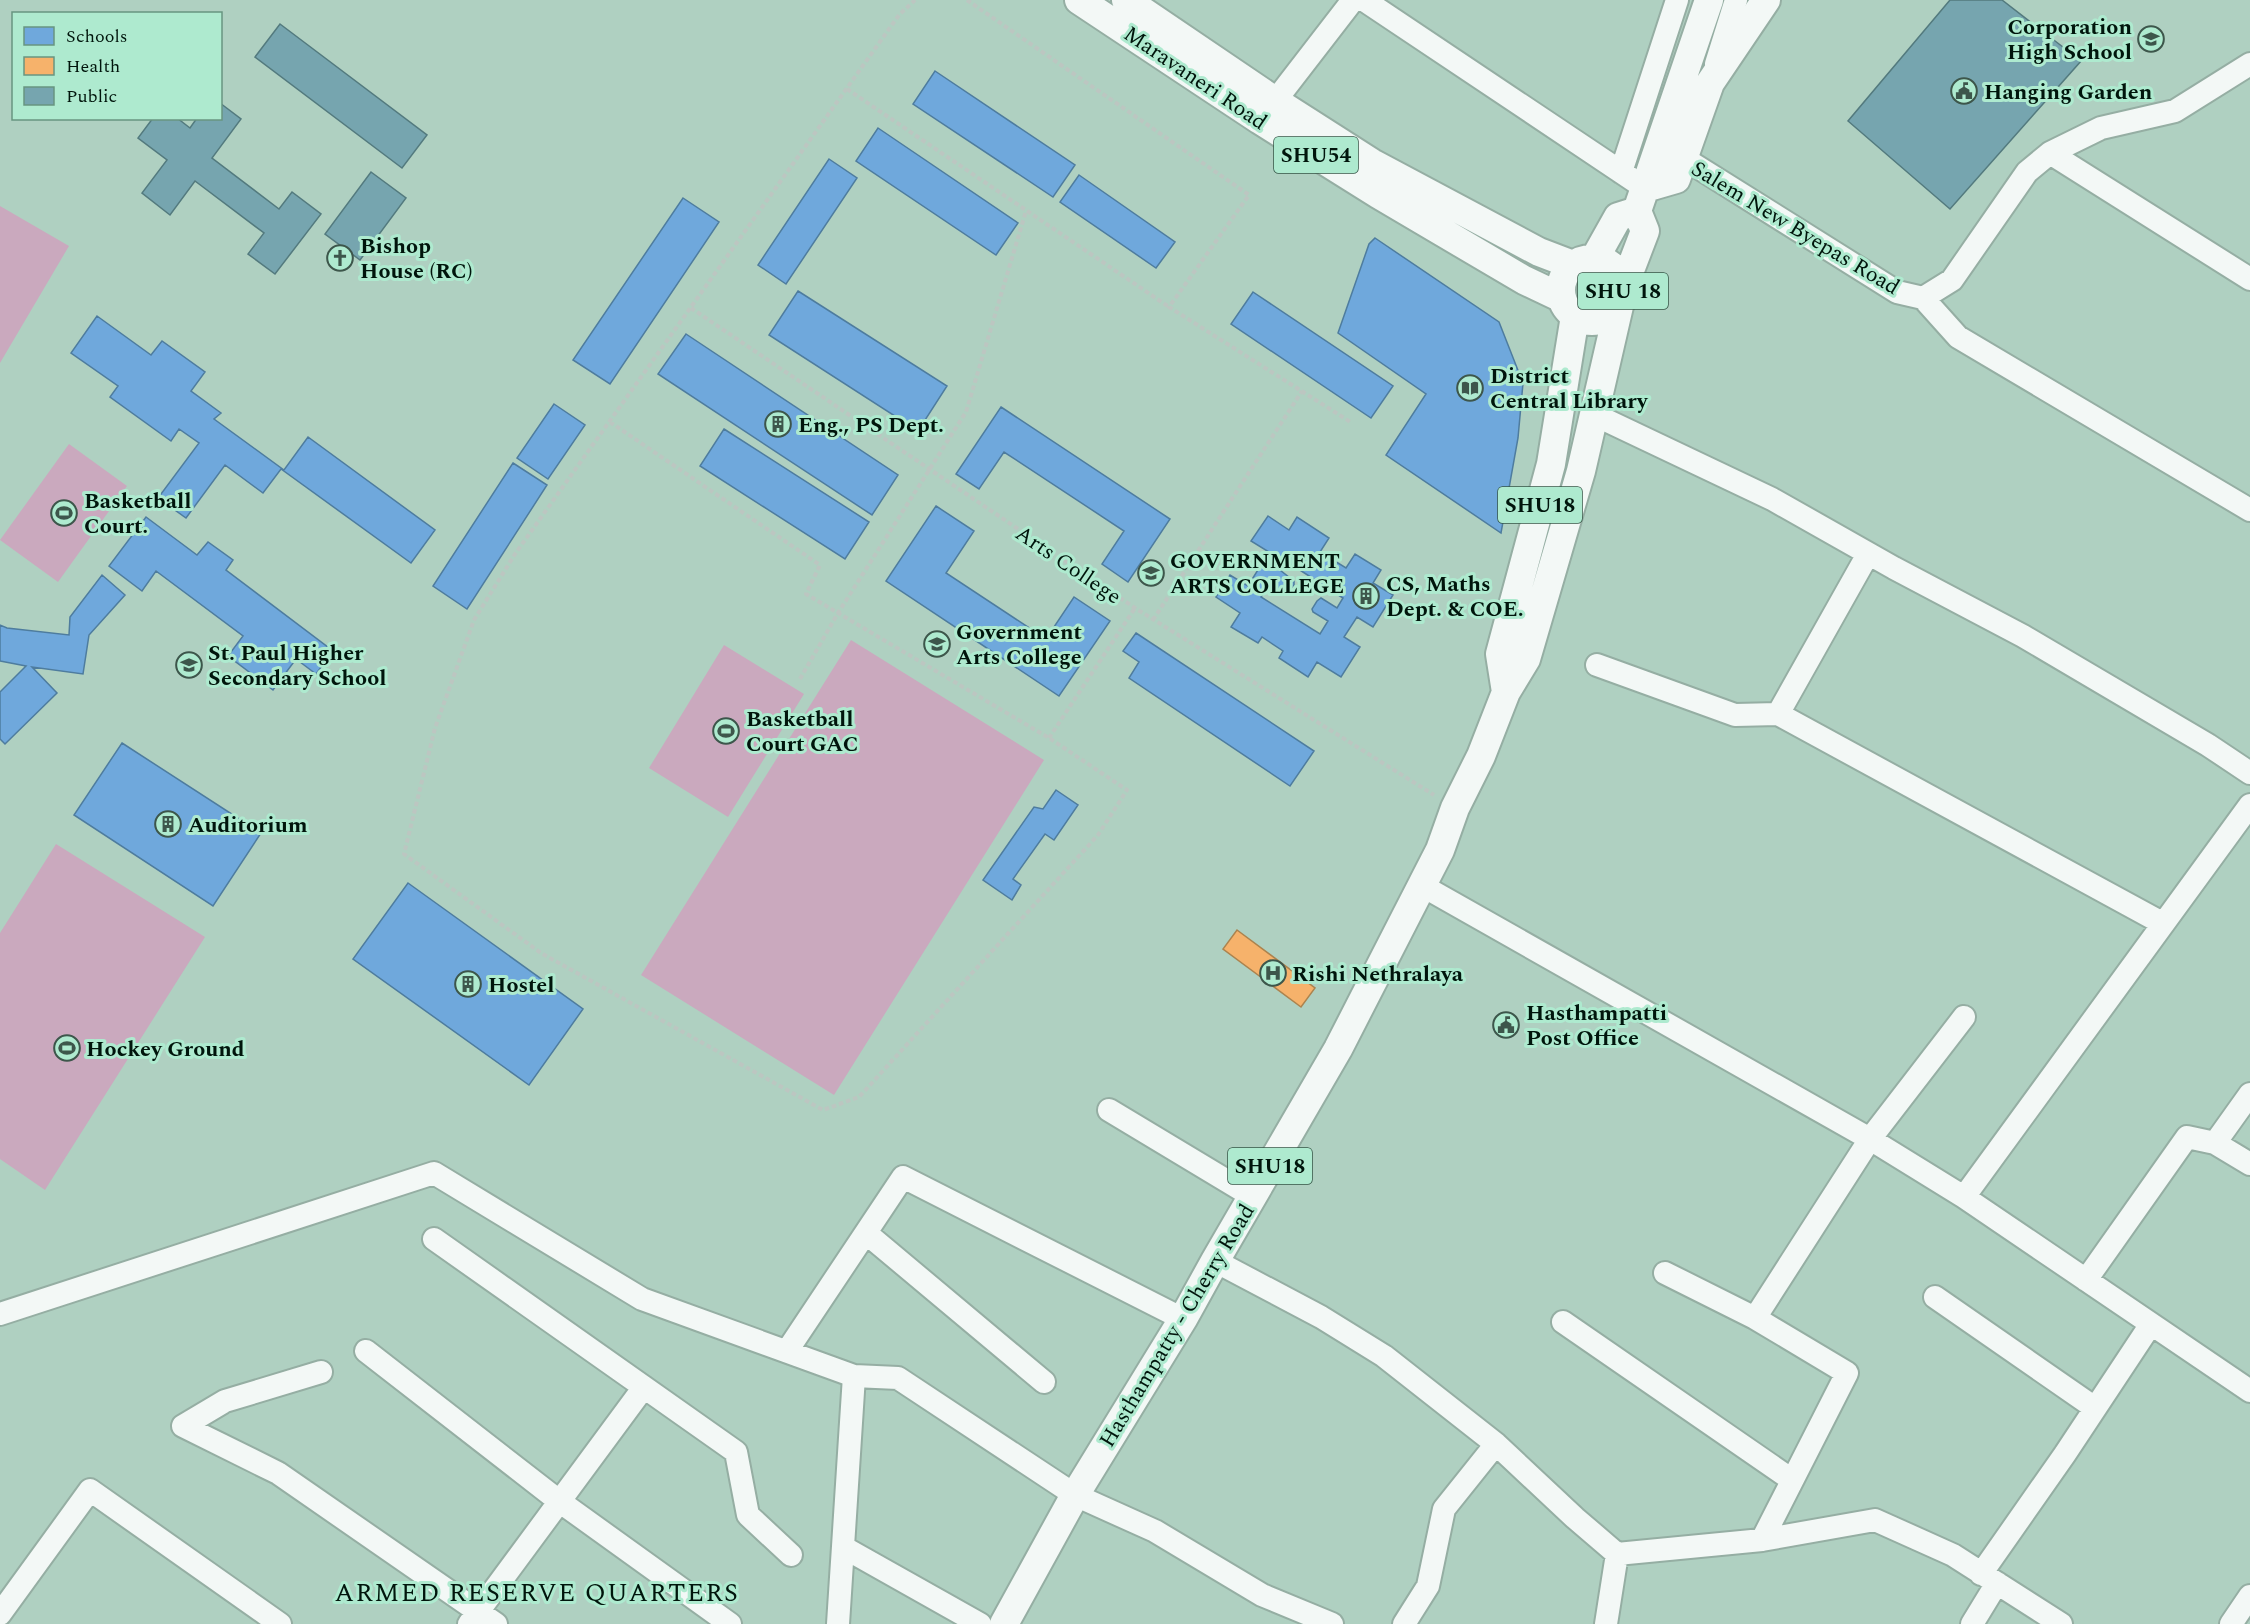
<svg xmlns="http://www.w3.org/2000/svg" width="2250" height="1624" font-family="Spectral,serif">
<rect width="100%" height="100%" fill="#afd0c1"/>
<!-- green -->
<path fill="#caa9be" d="M0 206 69 246 0 363Z
M69 444 127 486 58 582 0 540Z
M851 640 1044 760 834 1095 641 975Z
M724 645 804 694 728 817 649 768Z
M56 844 205 937 45 1190 0 1159V933Z"/>
<!-- schools -->
<path fill="#6fa8dc" stroke="#4e7c9e" stroke-width="1.5" fill-rule="evenodd" d="M935 71 1075 165 1053 197 913 104Z
M878 128 1018 223 996 255 856 161Z
M829 159 857 178 786 284 758 265Z
M1079 175 1175 242 1156 268 1060 202Z
M683 198 719 222 610 384 573 360Z
M1375 238 1499 322 1523 383 1518 438 1501 533 1386 455 1426 394 1338 333 1369 244Z
M798 291 947 386 918 431 769 335Z
M1253 292 1393 386 1371 418 1231 324Z
M97 316 151 355 162 341 205 372 191 391 221 413 214 419 284 470 308 437 435 530 411 563 281 469 263 493 225 465 186 518 158 498 199 443 179 429 171 441 110 397 118 386 71 353Z
M686 334 898 475 872 515 658 374Z
M554 404 585 425 548 479 517 458Z
M1001 407 1170 519 1128 582 1102 564 1124 531 1004 452 979 489 956 474Z
M724 429 869 522 845 559 700 466Z
M513 463 547 485 467 609 433 586Z
M936 506 974 531 946 573 1046 639 1074 597 1110 621 1059 696 886 581Z
M1268 516 1289 530 1297 517 1329 538 1320 552 1346 568 1355 554 1381 570 1373 583 1393 595 1373 627 1357 617 1344 637 1360 647 1341 677 1317 662 1308 677 1279 658 1283 651 1262 637 1258 643 1231 627 1240 613 1216 597 1230 575 1248 586 1269 552 1251 541ZM1286 561 1343 598 1337 608 1321 598 1317 601 1312 609 1313 612 1328 621 1320 634 1261 597 1269 585 1283 593H1288L1294 585V581L1280 570Z
M146 517 197 555 208 542 233 560 226 570 333 651 316 674 296 659 273 690 228 656 243 636 156 571 142 591 109 566Z
M102 575 125 595 89 635 83 674 32 667 57 693 5 744 0 739V692L26 666 0 661V625L7 628 69 635 70 617Z
M1136 633 1314 751 1290 786 1129 678 1139 662 1123 651Z
M122 743 261 833 213 906 74 815Z
M1056 790 1078 805 1054 840 1045 834 1013 879 1021 885 1012 900 983 880 1034 807 1043 809Z
M408 883 583 1009 529 1085 353 959Z"/>
<!-- health -->
<path fill="#f6b26b" stroke="#ac834e" stroke-width="1.5" d="M1237 930 1315 988 1301 1007 1223 949Z"/>
<!-- public -->
<path fill="#76a5af" stroke="#537a7e" stroke-width="1.5" d="M1950 0H2002L2081 61 1950 209 1848 121Z
M280 24 427 135 402 168 255 57Z
M220 103 241 119 212 158 279 209 292 192 321 214 275 274 248 254 264 233 195 181 170 215 142 193 167 160 138 138 153 118H177L190 128 197 118H220Z
M371 172 406 198 360 260 325 234Z"/>
<g fill="none" stroke-linecap="round" stroke-linejoin="round">
<!-- minor casing -->
<g stroke="#95aea3" stroke-width="26">
<path id="minor" d="M1364 0 1645 188
M1716 64 1736 0
M1265 114 1353 0
M2050 153 2250 279
M1685 159 1897 292 1923 298 1952 280 2027 172 2050 153 2101 128 2175 111 2250 64
M1621 172 1677 0
M1923 298 1958 337 2250 510
M1593 414 1772 499 1894 568 2023 636 2208 745 2250 773
M1868 554 1778 714 2162 923
M1597 665 1735 715 1778 714
M1421 885 1870 1139 1964 1197 2250 805
M2250 1094 2215 1143 2250 1164
M1109 1110 1252 1196
M1964 1197 2250 1391
M866 1233 1044 1382
M434 1239 736 1452 748 1515 791 1555
M1215 1261 1321 1317 1384 1356 1496 1444 1575 1518 1617 1554 1606 1624
M1665 1273 1755 1318
M2086 1280 2187 1137 2215 1143
M1935 1297 2095 1408
M0 1314 434 1173 642 1299 854 1376 838 1624
M1563 1322 1792 1480
M366 1351 559 1501 730 1624
M787 1351 903 1177 1183 1319
M321 1372 225 1401 183 1426 278 1473 496 1624
M854 1376 898 1378 1075 1495 1155 1531 1262 1595 1332 1624
M1762 1540 1847 1373 1755 1318 1870 1139 1964 1017
M843 1547 980 1624
M1617 1554 1762 1540 1875 1520 1953 1555 2061 1624
M1981 1574 2065 1454 2151 1324
M0 1614 90 1490 280 1624
M469 1624 644 1387
M1404 1624 1428 1586 1444 1509 1496 1444
M1972 1624 1997 1583
M2231 1624 2250 1596"/>
</g>
<!-- major casing -->
<g stroke="#95aea3" stroke-width="32">
<path id="major" d="M1079 0 1260 120 1378 194 1524 280 1562 298
M1126 0 1275 101 1372 163 1539 252 1573 265
M1645 188 1676 179 1710 83 1766 0
M1595 258 1618 217 1637 211
M1561 290a31 31 0 1 1 62 0a31 31 0 1 1-62 0Z
M1624 286 1645 231 1637 211 1709 0
M1506 692 1500 654 1551 464 1575 316
M1004 1624 1075 1495 1183 1319 1215 1261 1338 1049 1440 850 1455 808 1481 756 1506 692 1526 659 1581 471 1619 306"/>
</g>
<!-- path -->
<path stroke="#bcc6c1" stroke-width="4" stroke-dasharray="4.5 3" stroke-linecap="butt" d="M967 0 1249 195 1169 307 1352 423
M847 89 1169 307
M691 308 1135 608 1434 795
M610 422 820 565 806 594 1049 738 1127 790 1098 835 859 1097 823 1110 541 953 404 854 435 728 474 620 515 554 899 15 915 0
M1153 620 1302 391
M800 679 838 613 966 412 1026 211
M1049 738 1135 608"/>
<!-- minor -->
<use href="#minor" stroke="#f3f8f6" stroke-width="22"/>
<!-- major -->
<use href="#major" stroke="#f3f8f6" stroke-width="28"/>
</g>
<!-- icons -->
<defs>
<g id="school-ring" transform="scale(1.35)"><circle r="9.5" fill="#aeeacf" stroke="#3d564b" stroke-width="1.5"/><path d="M0-5L7-2L0 1L-7-2ZM-4 1L0 2.5L4 1V4Q0 6-4 4Z" fill="#3d564b"/></g>
<g id="civic-ring" transform="scale(1.35)"><circle r="9.5" fill="#aeeacf" stroke="#3d564b" stroke-width="1.5"/><path d="M-.6-6.5H3V-4.5H.6V-3L4-1V1h2V6H-6V1h2V-1L-.6-3ZM-1.2 2.5V6h2.4V2.5Z" fill="#3d564b"/></g>
<g id="church-ring" transform="scale(1.35)"><circle r="9.5" fill="#aeeacf" stroke="#3d564b" stroke-width="1.5"/><path d="M-1.2-6h2.4v3.5h3.3v2.4h-3.3V6h-2.4V-.1h-3.3v-2.4h3.3Z" fill="#3d564b"/></g>
<g id="library-ring" transform="scale(1.35)"><circle r="9.5" fill="#aeeacf" stroke="#3d564b" stroke-width="1.5"/><path d="M-6-4Q-3-5.5-.7-3.5V5Q-3 3-6 4ZM6-4Q3-5.5 .7-3.5V5Q3 3 6 4Z" fill="#3d564b"/></g>
<g id="building-ring" transform="scale(1.35)"><circle r="9.5" fill="#aeeacf" stroke="#3d564b" stroke-width="1.5"/><path d="M-4-6H4V6H1V3H-1V6H-4ZM-2.5-4.3h1.7v1.8h-1.7ZM.8-4.3h1.7v1.8H.8ZM-2.5-1h1.7V.8h-1.7ZM.8-1h1.7V.8H.8Z" fill="#3d564b"/></g>
<g id="stadium-ring" transform="scale(1.35)"><circle r="9.5" fill="#aeeacf" stroke="#3d564b" stroke-width="1.5"/><path d="M0-5a6.5 5 0 1 0 0 10a6.5 5 0 1 0 0-10ZM-3.5-1.8h7v3.6h-7Z" fill="#3d564b"/></g>
<g id="university-ring" transform="scale(1.35)"><circle r="9.5" fill="#aeeacf" stroke="#3d564b" stroke-width="1.5"/><path d="M0-5L7-2L0 1L-7-2ZM-4 1L0 2.5L4 1V4Q0 6-4 4Z" fill="#3d564b"/></g>
<g id="hospital-ring" transform="scale(1.35)"><circle r="9.5" fill="#aeeacf" stroke="#3d564b" stroke-width="1.5"/><path d="M-5-5h3v3.5h4V-5h3V5h-3V1.5h-4V5h-3Z" fill="#3d564b"/></g>
</defs>
<g fill-rule="evenodd">
<use href="#school-ring" x="2151" y="39"/>
<use href="#civic-ring" x="1964" y="91"/>
<use href="#church-ring" x="340" y="258"/>
<use href="#library-ring" x="1470" y="388"/>
<use href="#building-ring" x="778" y="424"/>
<use href="#stadium-ring" x="64" y="513"/>
<use href="#university-ring" x="1151" y="573"/>
<use href="#building-ring" x="1366" y="596"/>
<use href="#university-ring" x="937" y="644"/>
<use href="#school-ring" x="189" y="665"/>
<use href="#stadium-ring" x="726" y="731"/>
<use href="#building-ring" x="168" y="824"/>
<use href="#hospital-ring" x="1273" y="973"/>
<use href="#building-ring" x="468" y="984"/>
<use href="#civic-ring" x="1506" y="1025"/>
<use href="#stadium-ring" x="67" y="1048"/>
</g>
<g text-anchor="middle" stroke-width="6" stroke-linejoin="round" paint-order="stroke">
<!-- shield labels -->
<g fill="#aeeacf" stroke="#345546" stroke-width="1.5">
<rect x="1274" y="137" width="84" height="36" rx="4.5"/>
<rect x="1578" y="273" width="90" height="36" rx="4.5"/>
<rect x="1498" y="487" width="84" height="36" rx="4.5"/>
<rect x="1228" y="1148" width="84" height="36" rx="4.5"/>
</g>
<g font-size="21" font-weight="bold" fill="#00150c">
<text x="1316" y="162">SHU54</text>
<text x="1623" y="298">SHU 18</text>
<text x="1540" y="512">SHU18</text>
<text x="1270" y="1173">SHU18</text>
</g>
<!-- poi labels -->
<g font-size="22" font-weight="bold" fill="#00150c" stroke="#aeeacf" text-anchor="start">
<text x="2132" y="34" text-anchor="end">Corporation<tspan x="2132" dy="25">High School</tspan></text>
<text x="1984" y="99">Hanging Garden</text>
<text x="360" y="253">Bishop<tspan x="360" dy="25">House (RC)</tspan></text>
<text x="1490" y="383">District<tspan x="1490" dy="25">Central Library</tspan></text>
<text x="798" y="432">Eng., PS Dept.</text>
<text x="84" y="508">Basketball<tspan x="84" dy="25">Court.</tspan></text>
<text x="1170" y="568">GOVERNMENT<tspan x="1170" dy="25">ARTS COLLEGE</tspan></text>
<text x="1386" y="591">CS, Maths<tspan x="1386" dy="25">Dept. &amp; COE.</tspan></text>
<text x="956" y="639">Government<tspan x="956" dy="25">Arts College</tspan></text>
<text x="208" y="660">St. Paul Higher<tspan x="208" dy="25">Secondary School</tspan></text>
<text x="746" y="726">Basketball<tspan x="746" dy="25">Court GAC</tspan></text>
<text x="188" y="832">Auditorium</text>
<text x="1292" y="981">Rishi Nethralaya</text>
<text x="488" y="992">Hostel</text>
<text x="1526" y="1020">Hasthampatti<tspan x="1526" dy="25">Post Office</tspan></text>
<text x="86" y="1056">Hockey Ground</text>
</g>
<!-- street labels -->
<g font-size="22" fill="#00150c" stroke="#aeeacf">
<text transform="translate(1196 77) rotate(34)" y="8">Maravaneri Road</text>
<text transform="translate(1796 227) rotate(31)" y="8">Salem New Byepas Road</text>
<text transform="translate(1069 564) rotate(34)" y="8">Arts College</text>
<text transform="translate(1176 1325) rotate(-59)" y="8">Hasthampatty - Cherry Road</text>
</g>
<!-- quarter labels -->
<g font-size="26" letter-spacing="1.5" fill="#00150c" stroke="#aeeacf">
<text x="537" y="1601">ARMED RESERVE QUARTERS</text>
</g>
</g>
<!-- legend -->
<rect x="12" y="12" width="210" height="108" fill="#aeeacf" stroke="#689581" stroke-width="1.5"/>
<rect x="24" y="27" width="30" height="18" fill="#6fa8dc" stroke="#689581" stroke-width="1.5"/>
<text x="66" y="42" font-size="18" fill="#00150c">Schools</text>
<rect x="24" y="57" width="30" height="18" fill="#f6b26b" stroke="#689581" stroke-width="1.5"/>
<text x="66" y="72" font-size="18" fill="#00150c">Health</text>
<rect x="24" y="87" width="30" height="18" fill="#76a5af" stroke="#689581" stroke-width="1.5"/>
<text x="66" y="102" font-size="18" fill="#00150c">Public</text>
</svg>
